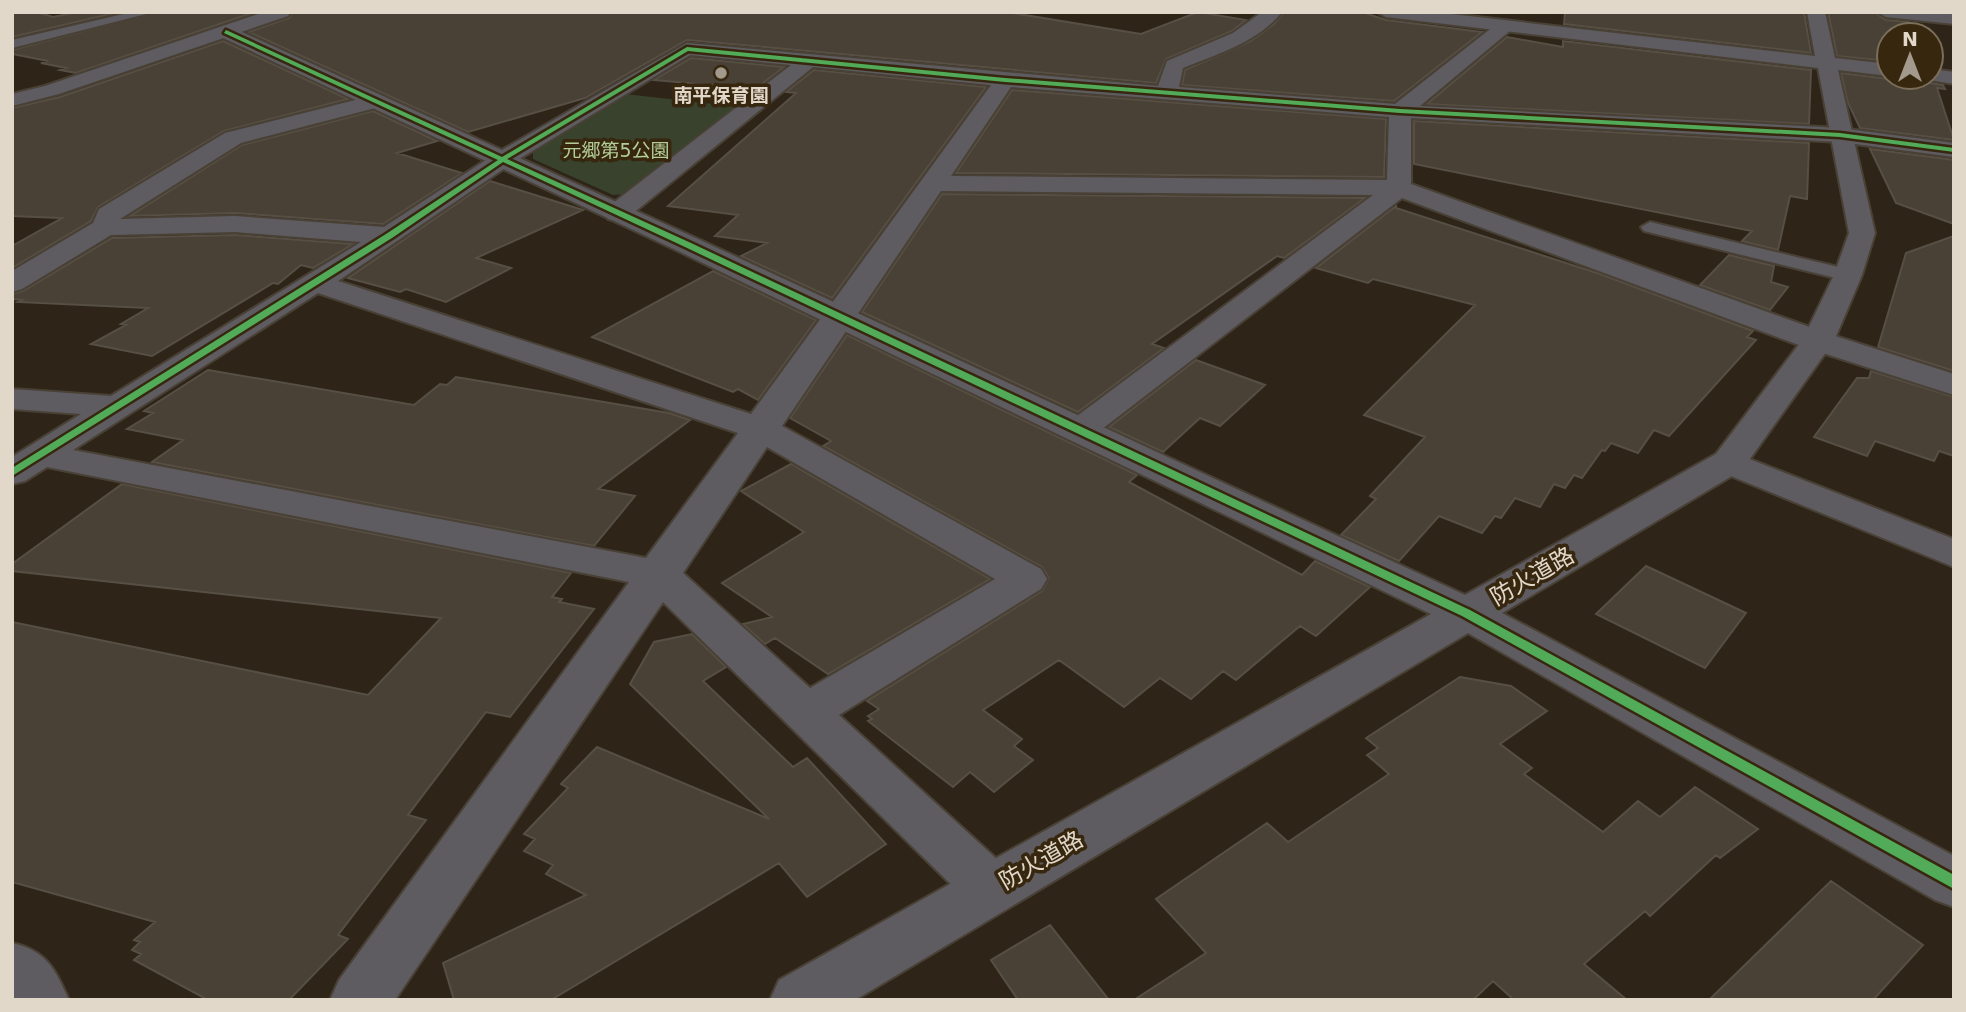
<svg xmlns="http://www.w3.org/2000/svg" width="1966" height="1012" font-family="'DejaVu Sans','Noto Sans JP',sans-serif">
<rect width="100%" height="100%" fill="#2e2518"/>
<!-- green -->
<path fill="#38422c" d="M625 94 740 107 626 194 613 195 533 159V152Z"/>
<!-- building -->
<path fill="#494136" stroke="#574f44" stroke-width="2" d="M12 12H37L53 17 78 12H119L12 37Z
M156 12H255L76 73 60 70 66 68 41 63 48 61 12 54V50Z
M293 12H1006L1141 34 1198 12 1246 20 1232 31 1166 59 1156 83 687 40 585 98 468 132 249 32 289 18Z
M1284 12H1362L1386 20 1482 32 1394 101 1182 85 1185 70 1251 41 1274 24Z
M1565 12H1804L1811 53 1564 24Z
M1828 12H1874L1886 20 1909 22 1916 35H1889V61L1837 56Z
M1507 37 1563 47V41L1811 70 1809 124 1427 104Z
M223 41 348 99 224 131 98 207 91 221 12 268V246L62 218 12 216V108L60 97Z
M691 58 784 67 755 89 654 80Z
M814 70 986 87 832 298 741 256 767 243 715 236 738 215 668 206 796 93 786 92Z
M1841 73 1889 79 1919 77 1924 82 1943 85 1945 89 1937 88 1954 140 1860 128 1848 103Z
M1012 90 1386 119 1384 177 956 173Z
M373 111 437 141 397 153 462 173 383 224 235 213 130 216 242 145Z
M1414 121 1809 143 1807 199 1790 196 1778 250 1742 241 1752 231 1414 164Z
M1870 149 1954 160V224L1896 203Z
M490 181 583 210 476 258 511 268 446 302 406 289 400 292 348 278Z
M942 194 1365 198 1284 258 1277 256 1152 344 1164 348 1078 412 862 312Z
M1396 206V208L1600 274 1753 331 1747 337 1756 340 1669 436 1654 430 1638 453 1611 443 1605 451 1602 450 1582 478 1574 475 1565 488 1554 484 1540 507 1515 498 1501 518 1495 516 1482 533 1439 516 1399 561 1341 535 1376 499 1370 496 1425 437 1364 415 1475 305 1373 279 1368 283 1316 268Z
M235 235 353 244 313 268 301 265 278 284 273 283 152 356 91 344 126 325 121 324 148 308 18 302 22 300 12 299V294L23 291 112 238Z
M1954 236V371L1878 347 1906 253Z
M1729 255 1774 266 1771 282 1788 287 1770 310 1700 285Z
M713 271 816 320 758 400 738 389 733 392 592 337Z
M847 335 1137 475 1129 482 1302 575 1315 561 1370 587 1316 636 1300 626 1236 680 1223 671 1191 699 1160 678 1124 707 1059 660 983 710 1022 739 1014 746 1033 760 994 792 970 772 953 787 868 721 872 719 868 716 879 709 867 701 1042 591 1049 578 1042 567 823 446 831 441 790 418Z
M1196 360 1265 385 1220 426 1200 418 1163 452 1109 427Z
M208 370 414 405 440 384 447 385 456 377 669 413 690 420 598 489 635 496 594 546 152 462 183 440 127 429 153 413 144 411Z
M1871 371 1954 397V456L1939 451 1934 461 1875 441 1867 456 1814 437 1857 378H1869Z
M791 464 990 579 828 674 775 638 765 644 743 624 772 617 722 583 804 532 741 491Z
M122 484 571 573 552 597 562 599 559 602 594 609 510 717 486 712 408 815 426 820 338 935 348 939 289 1000H208L134 960 141 954 132 950 140 942 134 940 155 922 12 882V622L368 695 441 618 12 571V564Z
M1646 566 1746 613 1705 668 1596 614Z
M692 634 726 667 703 681 793 767 807 758 886 844 807 897 779 863 551 1000H454L443 963 586 895 546 874 553 865 524 851 535 839 524 834 568 788 561 784 597 747 769 819 630 684 654 642Z
M1460 677 1511 686 1547 711 1500 744 1532 768 1524 774 1603 832 1638 801 1660 817 1695 787 1758 829 1720 858 1716 855 1650 916 1645 911 1584 964 1627 1000H1514L1493 981 1473 1000H1134L1206 953 1156 899 1267 823 1288 842 1389 774 1367 755 1378 748 1366 738Z
M1831 881 1923 945 1873 1000H1709Z
M1050 925 1109 1000H1018L991 960Z"/>
<g fill="none" stroke-linecap="round" stroke-linejoin="round">
<!-- service casing -->
<g stroke="#494136" stroke-width="4">
<path id="service" d="M132 12H154L12 48V40Z
M1650 222 1855 271 1858 275 1848 281 1644 231 1641 227Z"/>
</g>
<!-- minor casing -->
<g stroke="#494136" stroke-width="4">
<path id="minor" d="M264 12H291L288 16 59 94 12 106V94L45 86Z
M1262 12H1282C1258 42 1217 54 1183 68L1179 87 1395 104 1499 22 1505 21 1514 26 1511 30 1420 106 1840 128 1954 143V157L1840 142 1411 118V184L1829 334 1954 374V395L1807 348 1402 198 1093 436 1081 440 1069 436 1063 429 1069 422 1373 195 941 191 782 426 1041 569 1047 579 1041 589 839 715 1011 872 1019 889 1011 906 992 913 973 906 663 602 395 1000H330L339 980 629 582 47 467 25 481 12 484V457L81 414 12 409V389L111 396 361 242 235 232 111 235 22 289 12 292V271L93 223 99 209 225 133 375 95 383 96 386 101 383 106 241 143 120 219 235 216 384 227 495 154 687 43 1158 86 1167 61 1233 33ZM690 55 791 65 608 207 604 213 608 219 617 221 626 219 813 67 991 85 751 414 338 281 511 164ZM1011 87 1389 117 1387 180 951 176ZM318 293 738 433 646 558 73 450ZM767 447 995 579 810 688 683 573Z
M1877 12 1954 14V24L1886 17Z
M1729 451 1954 539V567L1716 470 1711 462 1716 454Z
M12 943C47 951 55 969 69 1000H12Z"/>
</g>
<!-- tertiary casing -->
<g stroke="#494136" stroke-width="4">
<path id="tertiary" d="M1377 12H1434L1815 56 1807 12H1825L1835 58 1889 64V76L1838 70 1875 233 1862 275 1834 341 1742 470 1502 613 1954 856V907L1935 900 1468 633 855 1000H770L779 980 1431 614 678 251 219 36 217 32 219 28H233L698 239 1465 595 1716 454 1803 339 1834 275 1849 233 1818 68 1386 17Z
M1931 69 1954 72V84L1924 79 1922 77H1931Z"/>
</g>
<!-- service -->
<use href="#service" fill="#5e5c60" fill-rule="evenodd"/>
<!-- minor -->
<use href="#minor" fill="#5e5c60" fill-rule="evenodd"/>
<!-- tertiary -->
<use href="#tertiary" fill="#5e5c60" fill-rule="evenodd"/>
<!-- cycleway casing -->
<g stroke="#37270f" stroke-width="5">
<path id="cycleway" d="M226 30 502 157 687 47 1005 78 1400 109 1840 133 1954 148V152L1840 137 1400 113 1005 82 688 51 507 159 691 243 1470 610 1954 875V889L1462 616 685 247 503 162 392 238 12 476V468L386 234 498 160 224 33Z"/>
</g>
<!-- cycleway -->
<use href="#cycleway" fill="#51ab58" fill-rule="evenodd"/>
</g>
<!-- markers -->
<circle fill="#a3998c" stroke="#37270f" stroke-width="2.5" cx="721" cy="73" r="7"/>
<g text-anchor="middle" stroke-width="7" stroke-linejoin="round" paint-order="stroke">
<!-- far-poi labels -->
<g font-size="19" font-weight="bold" fill="#e2d8ca" stroke="#37270f">
<text x="721" y="102">南平保育園</text>
</g>
<!-- far-park labels -->
<g font-size="19" fill="#b1ce98" stroke="#37270f">
<text x="616" y="157">元郷第5公園</text>
</g>
<!-- street labels -->
<g font-size="23" fill="#e2d8ca" stroke="#37270f">
<text transform="translate(1532 576) rotate(-30)" y="8">防火道路</text>
<text transform="translate(1041 860) rotate(-30)" y="8">防火道路</text>
</g>
</g>
<!-- border -->
<rect width="1966" height="1012" fill="none" stroke="#e2d8ca" stroke-width="28"/>
<!-- north arrow -->
<g transform="translate(1910 56)"><circle r="33" fill="#37270f" stroke="#7b6e5a" stroke-width="2"/>
<path d="M0-5L12 26L0 18L-12 26Z" fill="#a3998c"/>
<text y="-10" font-size="19" font-weight="bold" text-anchor="middle" fill="#e2d8ca">N</text>
</g>
</svg>
